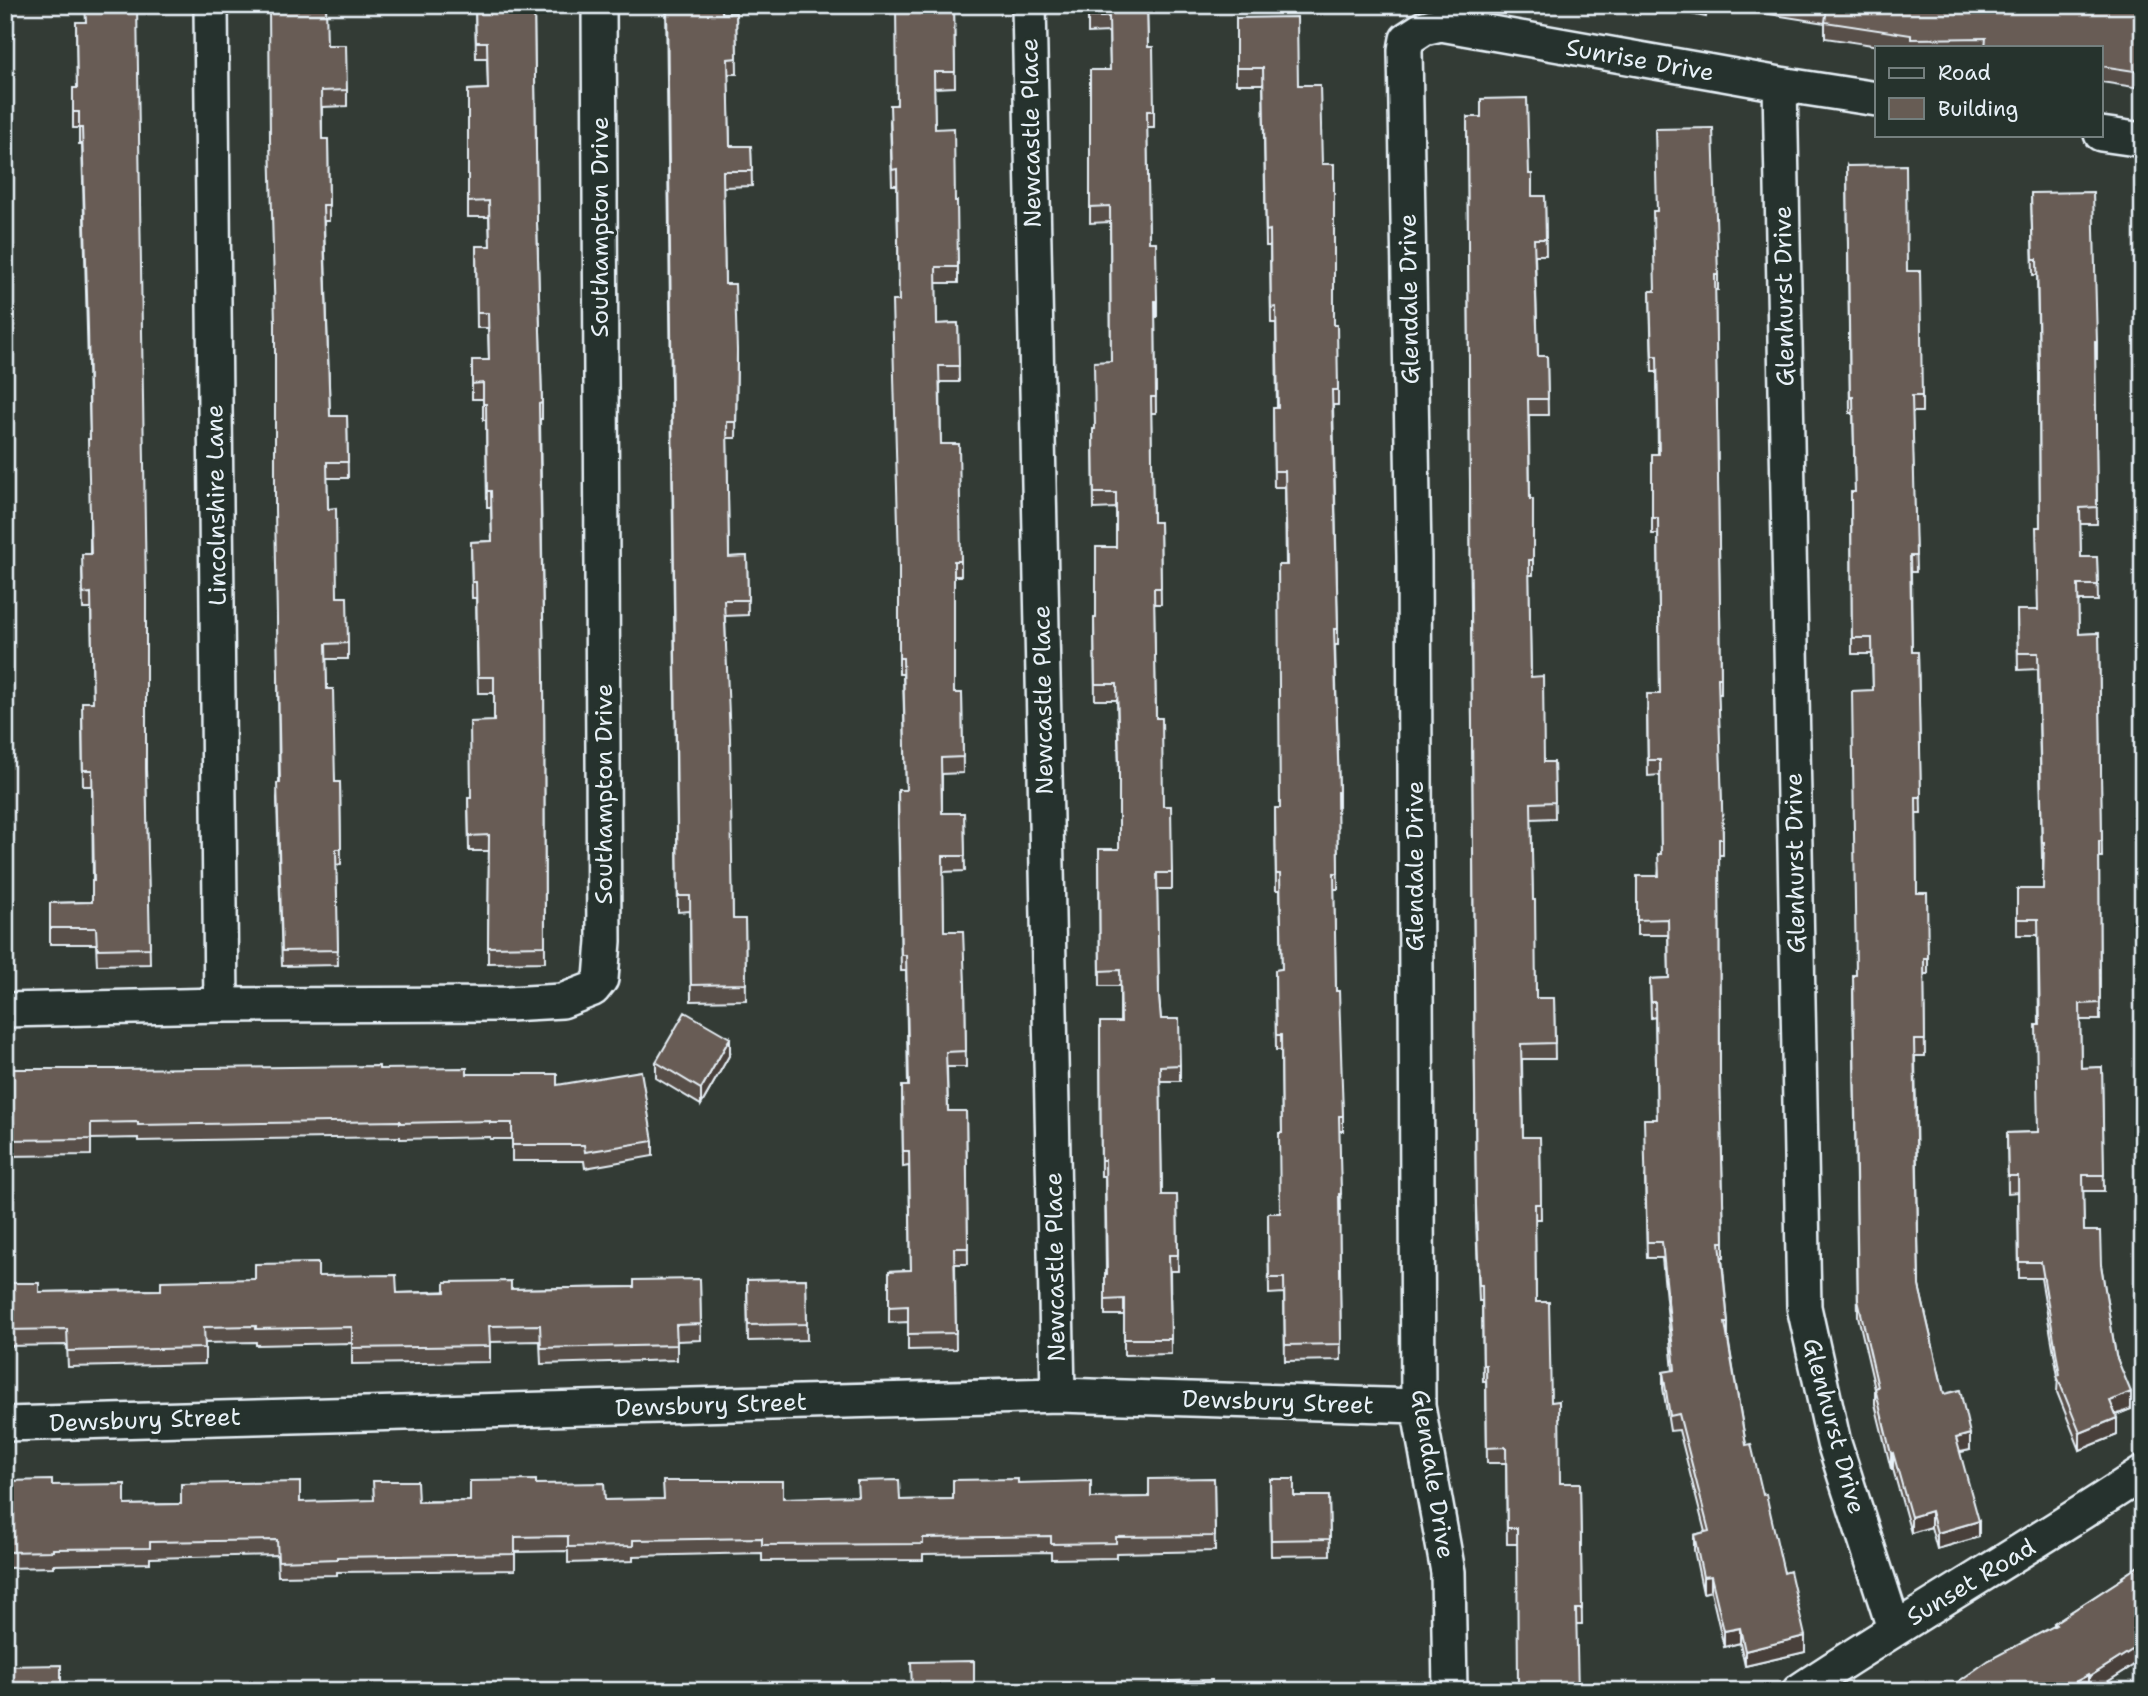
<svg xmlns="http://www.w3.org/2000/svg" width="2148" height="1696" font-family="'Shantell Sans',sans-serif">
<rect width="100%" height="100%" fill="#333b35"/>
<filter id="ink" filterUnits="userSpaceOnUse"><feTurbulence type="fractalNoise" baseFrequency=".0143" numOctaves="2"/><feDisplacementMap in="SourceGraphic" scale="14" xChannelSelector="R" yChannelSelector="G"/><feConvolveMatrix kernelMatrix="1 2 1 2 8 2 1 2 1" color-interpolation-filters="sRGB"/></filter>
<g filter="url(#ink)">
<g fill="none" stroke-linecap="round" stroke-linejoin="round">
<!-- minor casing -->
<g stroke="#e8f1f8" stroke-width="38">
<path id="minor" d="M211 5 221 1005
M1029 5 1058 1395
M1780 84 1804 1307 1834 1443 1894 1628
M2101 134 2143 140
M5 1010 221 1005 508 1004 562 1001 593 989 601 979 604 941 599 5
M5 1424 1058 1395 1418 1406
M1450 1691 1448 1572 1418 1406 1414 557 1405 50 1407 39 1424 28 1441 24 1780 84 1877 99
M1799 1691C1912 1616 2029 1548 2143 1473"/>
</g>
<!-- minor -->
<use href="#minor" stroke="#26332d" stroke-width="33"/>
</g>
<!-- wall -->
<path fill="#594f48" stroke="#e8f1f8" stroke-width="2" d="M475 5H534L537 223 542 403V419H540L544 676 545 962 488 963 489 851H469L468 798H471L494 721V693H478L476 598H472L471 542 492 541 491 507H487L486 420H483V399H472V360H489L488 328H477L476 246H490L489 217H468V90L488 89 487 58H476Z
M666 5 722 13H736L737 74H728L730 146H751L752 186 723 187 725 284 737 351 736 438H727L729 557 747 556 748 615 725 616 733 919H745L746 1000 691 1001 690 911 678 912Z
M954 5 955 87 934 88 935 129 955 201 958 267V283H936L937 324 958 323 959 382H940L941 444 961 561V576H954V693H962L963 773 942 774V813H964L965 871 943 872 944 931 965 985 966 1067H947L948 1111H966L968 1264H955L956 1349 908 1350V1322L889 1323V1271L911 1270 909 1166 903 1167 902 1086H908L906 971H901L898 806 906 790 903 674H899V301L897 185H892L890 121 896 105Z
M1088 5H1147L1148 47 1154 111V127H1147L1149 242 1157 301V317H1155L1156 413H1151L1153 522H1160L1161 604H1154L1156 718 1163 806 1172 873V889H1157L1159 997 1161 1019 1180 1065V1081H1160L1162 1195H1177L1178 1271H1170L1171 1354 1124 1355V1315H1105V1274H1106L1105 1176H1101L1100 1022H1120V986H1100L1099 849H1119V775L1117 700H1095L1094 618H1096L1116 547V508L1094 509 1093 429H1095L1111 361 1110 222 1090 223V70H1110L1109 32 1088 33Z
M1650 5H1708L1706 17 1665 9V8Z
M1712 5H2111L2143 9V91H2141V88L2101 82V47H1886L1825 38V23Z
M1236 18 1298 85 1322 164 1334 325 1338 390V405H1333L1338 629V645H1335L1339 792V807H1337L1338 889H1334L1336 991 1343 1116V1131H1339L1341 1210H1339L1341 1360 1285 1361 1284 1293 1269 1294 1268 1213H1280L1282 1133 1281 1050H1276L1275 970 1282 969 1280 890H1276L1275 808H1280L1286 565 1285 487H1274L1273 408H1277L1276 323H1271L1270 246H1266L1263 84H1236Z
M76 22 146 769 150 964 97 965 96 944H50V903L92 902 93 881 92 786H83L82 718 93 702 91 609H83L82 570 90 554V439L82 144H79V128H73V88H77Z
M327 45 347 90V106L322 107V139H328L329 221H324L330 416H347L348 478H327L328 509 337 597 348 643V659H326L327 689 335 782H340L341 864 336 865 338 965 282 966 277 798 279 783 275 338Z
M1467 117 1529 174 1532 196H1545L1546 255H1535L1538 356H1547L1548 415H1529L1530 499H1533V575H1529L1531 677 1544 762H1554L1555 818 1531 819 1533 900 1536 998H1554L1555 1059H1522L1523 1137H1540L1541 1219H1535L1536 1302 1551 1402 1560 1483H1580L1582 1624H1576L1517 1544H1507L1506 1463H1487L1486 1381H1483L1482 1301H1479L1476 1220Z
M1847 166 1907 271 1922 396V412H1912L1916 572H1911L1912 652H1918L1921 813H1916L1917 893 1928 958V974H1924L1925 1056H1915L1919 1286 1944 1394 1970 1450 1960 1452 1979 1537 1937 1549 1931 1527 1911 1533 1893 1469H1891L1875 1404V1389L1858 1316 1853 991 1856 975 1873 690 1872 654H1852L1851 492H1855L1853 413H1850Z
M2031 193 2097 342V359H2095L2097 524H2080L2081 557H2097L2098 601H2078L2079 634 2099 633 2102 857H2099L2100 1020H2080L2081 1068 2102 1067 2104 1191H2083L2084 1231 2101 1265 2116 1356 2131 1409 2116 1415 2117 1435 2080 1450 2057 1392 2058 1376 2041 1278H2019L2018 1192 2008 1193 2007 1133 2038 1132 2039 1025 2038 935H2017V906L2043 889V858H2042L2038 669 2018 670 2017 610H2038L2040 527 2039 376 2037 275H2033Z
M1657 211 1718 275V290H1715L1721 678V694H1718L1723 839V855H1719L1720 1077 1724 1242V1257H1722L1728 1323V1338L1746 1445 1784 1573 1805 1652 1745 1666 1740 1643 1724 1647 1711 1591 1703 1593 1694 1550V1535L1705 1532 1679 1430 1670 1431 1663 1388V1372L1673 1371 1662 1258H1647L1645 1178 1657 1119 1655 1017 1651 1018 1650 979 1669 978 1668 935H1637V876H1658L1661 854 1660 775 1648 776 1647 710 1660 694 1658 534H1652V454H1658L1657 372H1652L1650 291H1655Z
M730 1054 701 1105 656 1078V1062Z
M5 1069H379L467 1074 557 1085 653 1141V1156L585 1168 584 1161H512V1139H490V1137L400 1139V1137L138 1141V1138L91 1139V1155L5 1156Z
M318 1276 397 1293 511 1289 634 1287 700 1279 701 1340 677 1341V1360L541 1364 540 1341 490 1342V1362L352 1364V1343L256 1345V1342L205 1343V1364L68 1367 67 1345 5 1346V1283L39 1292 161 1290 255 1279Z
M806 1279 807 1340 748 1341 747 1280Z
M1214 1478 1215 1551 1116 1553V1558L1051 1559V1552L923 1554V1560L762 1561V1553L633 1556V1561L568 1563V1551L515 1552V1570L337 1572V1575L278 1576 277 1555 150 1558V1563L53 1565V1567L5 1568V1481L52 1485 125 1505 300 1502 470 1501 536 1484 605 1500 783 1498 900 1500 953 1499 1018 1483 1091 1498 1149 1497Z
M1270 1479 1294 1496H1329L1330 1555 1271 1556Z
M2143 1563V1659L2093 1691H1945L2054 1626V1623L2122 1579V1577Z"/>
<!-- shaded-wall -->
<path fill="#48403b" stroke="#e8f1f8" stroke-width="2" d="M730 1038V1054L701 1105V1089Z
M2131 1392V1409L2110 1417V1401Z
M2117 1418V1435L2080 1450V1433Z
M1970 1434V1450L1956 1453V1438Z
M1893 1453V1469H1891V1454Z
M1931 1511V1527L1911 1533V1517Z
M1979 1521V1537L1937 1549V1533Z
M1711 1576V1591L1703 1593V1577Z
M1740 1628V1643L1724 1647V1631Z
M1805 1636V1652L1745 1666V1651Z
M2143 1643V1659L2093 1691H2089V1677Z
M2088 1675V1691H2058Z"/>
<!-- building -->
<path fill="#675c54" stroke="#e8f1f8" stroke-width="2" d="M85 5H137L146 593V769L150 948 97 949 96 928H50V903L92 902V881H94L92 770H83L82 702H93L91 593 83 594 82 554H91L88 439H90L88 328 82 128H79V112H73V88H77L76 22H86Z
M269 5H326L327 45H346L347 90 321 91 322 139H328L329 205H323L330 416H347L348 462H327L328 509 336 508 337 597H347L348 643 326 644 327 689H333L335 782H340L341 849H336L338 950 282 951 277 783H280L275 509V323L270 140Z
M475 5H534L537 223 542 403 539 404 544 676 545 946 488 947 489 835 469 836 468 798H471L470 722 494 721V677H478L476 582H472L471 542 492 541 491 491H487L486 404H483V383L472 384V360H489L488 313H477L476 246H490L489 201 468 202V90L488 89 487 42H476Z
M667 5H722V13H736L737 58 728 59 730 146H751L752 171H723L725 284H735L737 351 736 422H727L729 557 747 556 748 600H724L730 738 733 919H745L746 984 691 985 690 896H678Z
M896 5H954L955 72H934L935 129 954 128 955 201H957L958 267H936L937 324 958 323 959 366H939L941 444H959L961 561H954V693H962L963 757 941 758 942 813H964L965 856H943L944 931H963L965 985 966 1051 946 1052 948 1111H966L968 1248H954L956 1333 908 1334V1306L889 1307V1271L911 1270 909 1151H903L902 1086H909L906 955H901L898 790H906L903 658H899V562L892 301H899L897 169 892 170 890 105H897Z
M1088 5H1147L1148 47H1153L1154 111H1147L1149 242H1156L1157 301H1155L1156 397H1151L1153 522H1160L1161 588H1154L1156 718H1162L1163 806H1171L1172 873H1157L1159 997 1161 1019H1179L1180 1065 1160 1066 1162 1195H1177L1178 1255H1169L1171 1339H1124V1299L1105 1300V1274H1107L1105 1160H1101L1100 1022H1121L1120 970 1100 971 1099 849H1119V759L1117 684H1095L1094 618H1096V547H1116V493H1094L1093 429H1095L1094 362 1111 361 1110 206 1090 207V70H1110L1109 17H1088Z
M1810 5H2111L2143 9V75H2141V72L2101 66V47H1985L1986 38 1911 39V35L1825 22 1827 8Z
M1297 17 1298 85H1320L1322 164H1334V325H1337L1338 390H1332L1338 629H1334L1339 792H1337L1338 873H1334L1336 991H1339L1343 1116H1339L1341 1194H1339L1341 1344 1285 1345 1284 1278H1269L1268 1213H1280L1279 1133H1282L1281 1035H1276L1275 970 1282 969 1280 874H1276L1275 808H1280L1278 565H1287L1285 471H1274L1273 408H1278L1276 307 1271 308 1270 230 1266 231 1263 68H1236V18Z
M1527 98 1529 174H1532V196H1545L1546 239H1534L1538 356H1547L1548 399H1528L1530 499H1533V560H1529L1531 677 1543 676 1544 762H1554L1555 802 1531 803 1533 900H1535L1536 998H1554L1555 1043 1521 1044 1523 1137H1540L1541 1204H1535L1536 1302H1549L1551 1402 1559 1401 1560 1483H1580L1582 1609H1576L1578 1691H1518L1517 1528H1507L1506 1447 1487 1448 1486 1365H1483L1482 1285H1479L1476 1205 1467 117H1481V99Z
M1713 128 1718 275H1715L1721 678H1718L1723 839H1719L1720 1077 1724 1242H1720L1728 1323H1725L1746 1445 1751 1444 1763 1495 1766 1494 1784 1573 1790 1571 1805 1636 1745 1651 1740 1628 1724 1631 1711 1576 1703 1577 1694 1535 1709 1531 1679 1414 1670 1416 1663 1372 1675 1370 1662 1242H1647L1644 1119H1657L1655 1002H1651L1650 979 1669 978 1668 919 1637 920V876H1659L1658 854H1661L1660 760H1648L1647 694H1660L1658 518H1652V454H1659L1657 356H1652L1650 291H1655L1653 211H1657L1655 129Z
M1906 165 1907 271H1920L1922 396H1912L1916 556H1910L1912 652H1918L1921 797H1916L1917 893H1927L1928 958H1924L1925 1040H1914L1919 1286 1944 1394 1960 1390 1970 1434 1956 1438 1979 1521 1937 1533 1931 1511 1911 1517 1893 1453 1891 1454 1875 1388 1878 1387 1858 1300 1853 975H1856L1852 691 1873 690 1872 638H1852L1851 492H1855L1853 397H1850L1847 166Z
M2093 192 2097 342H2095L2097 507 2080 508 2081 557H2097L2098 585H2078L2079 634 2099 633 2102 841H2099L2100 1003 2080 1004 2081 1068 2102 1067 2104 1175H2083L2084 1231H2100L2101 1265 2116 1356 2131 1392 2110 1401 2117 1418 2080 1433 2057 1376 2060 1375 2041 1262H2019L2018 1176H2008L2007 1133 2038 1132 2036 1025H2040L2038 919H2017V889H2043L2044 842H2042L2038 653H2018L2017 610H2038L2036 527H2040L2039 360 2037 259H2033L2031 193Z
M685 1012 730 1038 701 1089 656 1062Z
M379 1066V1069L467 1068V1074H557V1085L641 1071 653 1141 585 1152 584 1145H512V1123H490V1121L400 1123V1121L138 1125V1122L91 1123V1139L5 1140V1069H118Z
M318 1263V1276L396 1275 397 1293 445 1292V1282L511 1281V1289L634 1287V1280L700 1279 701 1324 676 1325 677 1345 541 1348 540 1325 489 1326 490 1346 352 1348V1327L256 1329V1326L204 1327 205 1348 68 1351 67 1329 5 1330V1283H39V1292L161 1290V1281L255 1279V1264Z
M806 1279 807 1324 748 1325 747 1280Z
M1214 1478 1215 1536 1116 1537V1543L1051 1544V1536L923 1538V1544L762 1545V1538L633 1540V1546L568 1547V1536L515 1537V1554L337 1557V1559L278 1561 277 1540 150 1542V1548L53 1549V1551L5 1552V1481L52 1480V1485L125 1484V1505L181 1504V1484L300 1482V1502L374 1500 373 1481H417L418 1502 470 1501V1481L536 1480V1484L604 1483 605 1500 664 1499 663 1481H783V1498L858 1496 857 1481 899 1480 900 1500 953 1499V1480L1018 1479V1483L1091 1481V1498L1149 1497V1479Z
M1270 1479H1294V1496H1329L1330 1539 1271 1540Z
M2143 1563V1643L2089 1677 2088 1675 2058 1691H1945L1989 1660 2056 1625 2054 1623 2123 1578 2122 1577Z
M974 1661V1691H912L911 1662Z
M61 1665V1691H5V1666Z
M1212 1680V1687L1375 1685 1376 1691H1088V1688L1170 1686V1681Z
M842 1681 856 1691H836Z"/>
</g>
<g text-anchor="middle" stroke-width="6" stroke-linejoin="round" paint-order="stroke">
<!-- street labels -->
<g font-size="24" fill="#e8f1f8" stroke="#26332d">
<text transform="translate(1640 60) rotate(10)" y="8">Sunrise Drive</text>
<text transform="translate(1031 133) rotate(-91)" y="8">Newcastle Place</text>
<text transform="translate(600 227) rotate(-90)" y="8">Southampton Drive</text>
<text transform="translate(1784 296) rotate(-91)" y="8">Glenhurst Drive</text>
<text transform="translate(1409 299) rotate(-91)" y="8">Glendale Drive</text>
<text transform="translate(216 505) rotate(-91)" y="8">Lincolnshire Lane</text>
<text transform="translate(1043 700) rotate(-91)" y="8">Newcastle Place</text>
<text transform="translate(604 794) rotate(-90)" y="8">Southampton Drive</text>
<text transform="translate(1795 863) rotate(-91)" y="8">Glenhurst Drive</text>
<text transform="translate(1415 866) rotate(-90)" y="8">Glendale Drive</text>
<text transform="translate(1055 1267) rotate(-91)" y="8">Newcastle Place</text>
<text transform="translate(1278 1402) rotate(2)" y="8">Dewsbury Street</text>
<text transform="translate(711 1405) rotate(-2)" y="8">Dewsbury Street</text>
<text transform="translate(145 1420) rotate(-2)" y="8">Dewsbury Street</text>
<text transform="translate(1834 1426) rotate(75)" y="8">Glenhurst Drive</text>
<text transform="translate(1433 1474) rotate(81)" y="8">Glendale Drive</text>
<text transform="translate(1971 1582) rotate(-31)" y="8">Sunset Road</text>
</g>
</g>
<!-- margin -->
<rect width="2148" height="1696" fill="none" stroke="#26332d" stroke-width="28"/>
<rect x="14" y="14" width="2120" height="1668" fill="none" stroke="#e8f1f8" stroke-width="2.5" filter="url(#ink)"/>
<!-- legend -->
<rect x="1875" y="46" width="228" height="91" fill="#26332d" stroke="#747f7e" stroke-width="2"/>
<rect x="1889" y="68" width="35" height="10" fill="#26332d" stroke="#747f7e" stroke-width="2"/>
<text x="1938" y="80" font-size="21" fill="#e8f1f8">Road</text>
<rect x="1889" y="98" width="35" height="21" fill="#675c54" stroke="#747f7e" stroke-width="2"/>
<text x="1938" y="116" font-size="21" fill="#e8f1f8">Building</text>
</svg>
